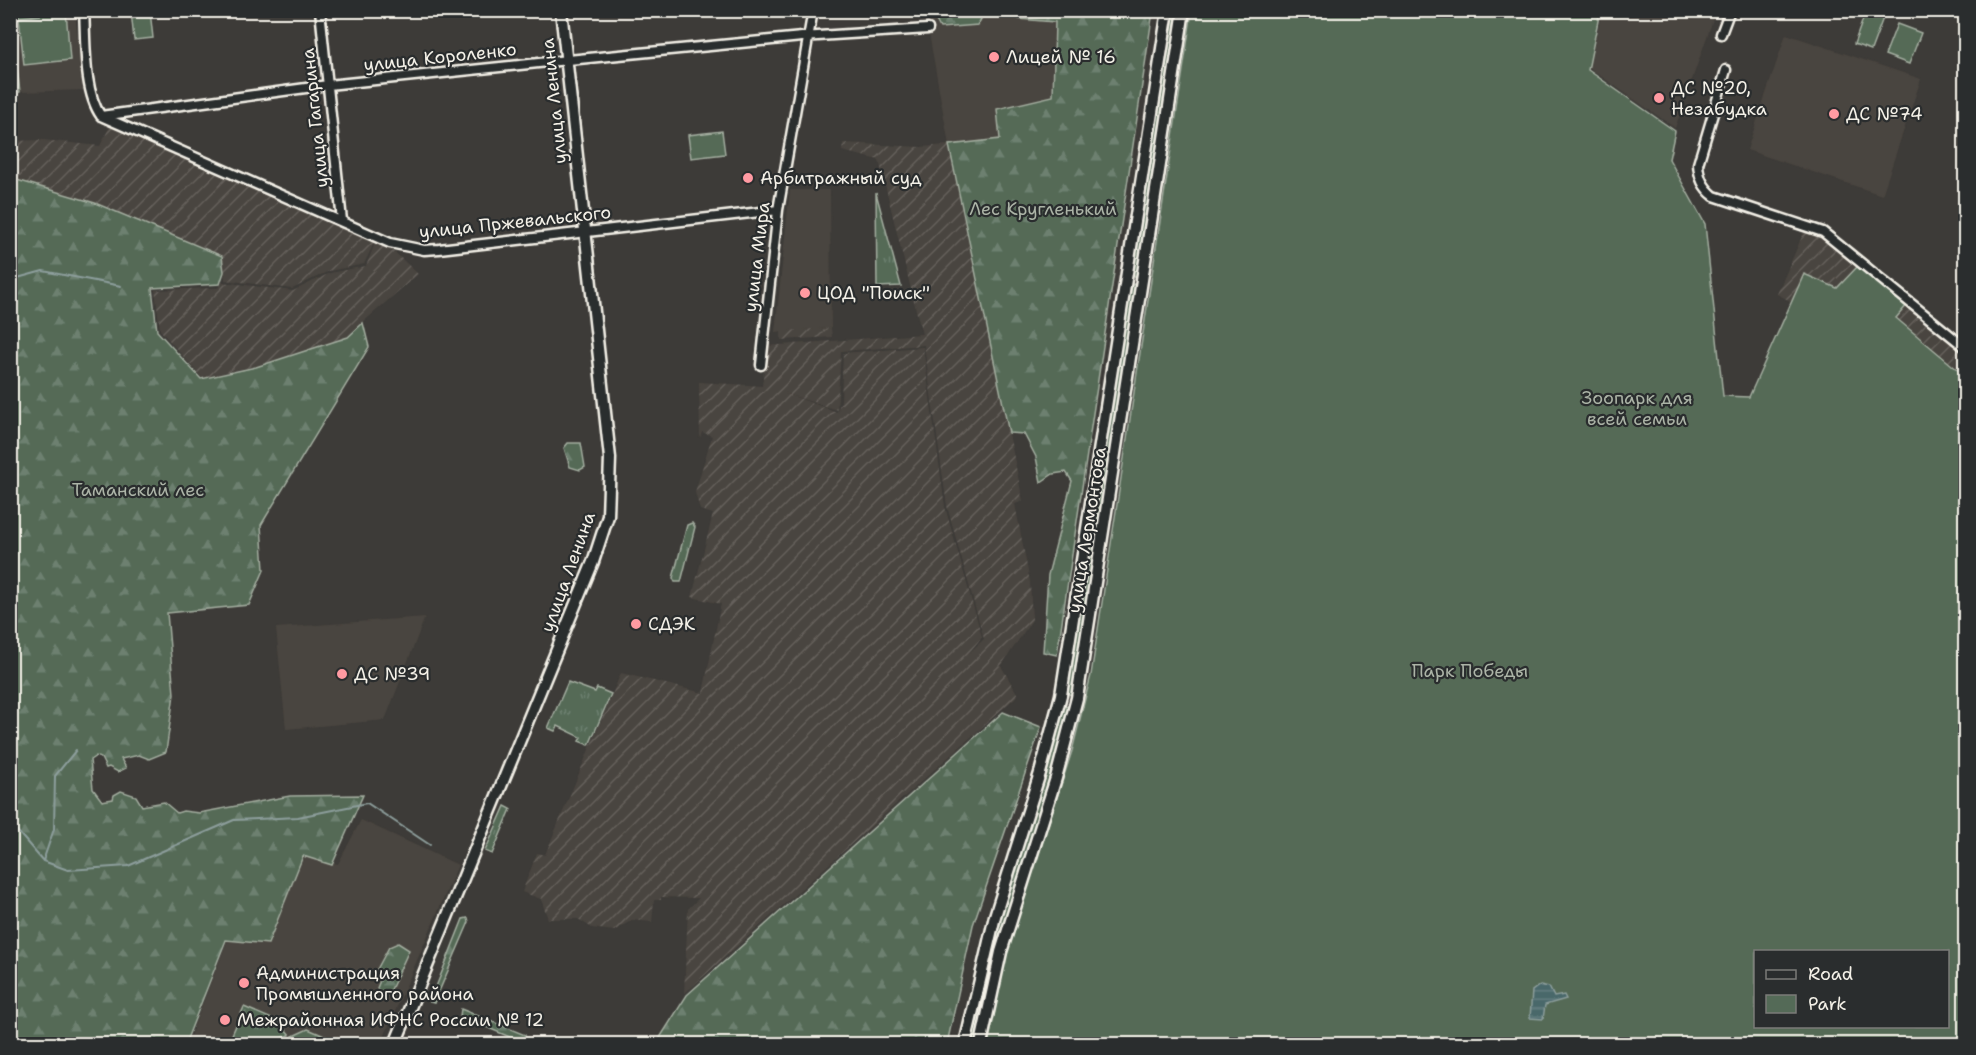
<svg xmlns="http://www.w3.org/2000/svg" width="1976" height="1055" font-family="'Shantell Sans',sans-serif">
<defs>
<pattern id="industrial-furrows" width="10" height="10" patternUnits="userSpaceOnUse" patternTransform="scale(1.5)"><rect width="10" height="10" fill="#4a453f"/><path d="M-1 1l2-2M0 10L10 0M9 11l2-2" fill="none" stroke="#65605b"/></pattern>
<pattern id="grass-tufts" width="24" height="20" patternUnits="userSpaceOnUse" patternTransform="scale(1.5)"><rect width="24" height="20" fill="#546a57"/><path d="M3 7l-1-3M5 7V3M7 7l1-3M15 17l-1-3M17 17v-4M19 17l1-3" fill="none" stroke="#6d806f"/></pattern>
<pattern id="forest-firs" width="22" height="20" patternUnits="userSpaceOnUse" patternTransform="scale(1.5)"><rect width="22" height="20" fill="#546a57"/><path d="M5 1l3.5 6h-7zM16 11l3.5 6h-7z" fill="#6d806f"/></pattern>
<pattern id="water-rules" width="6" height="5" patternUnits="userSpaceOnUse" patternTransform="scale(1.5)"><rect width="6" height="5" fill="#49676a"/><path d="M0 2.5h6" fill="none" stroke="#647d7f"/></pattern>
</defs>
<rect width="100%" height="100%" fill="#3d3b38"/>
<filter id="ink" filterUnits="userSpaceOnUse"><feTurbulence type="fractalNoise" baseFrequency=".0167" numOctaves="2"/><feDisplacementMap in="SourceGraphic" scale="12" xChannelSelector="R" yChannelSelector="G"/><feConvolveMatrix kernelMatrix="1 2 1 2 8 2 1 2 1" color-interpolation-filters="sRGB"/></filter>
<g filter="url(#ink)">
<!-- built -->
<path fill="#4a453f" d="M13 11H75L83 90 20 92Z
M925 11H1057L1053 96 998 109 1000 139 949 145Z
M1602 11H1716L1675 128 1589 68Z
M1786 34 1921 79 1882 195 1747 150Z
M790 190H830L831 328 775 332Z
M425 617 385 720 286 729 276 628Z
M361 820 458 865 381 1044H187L227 941 268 944 304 856 338 864Z"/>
<!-- industrial -->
<path fill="url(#industrial-furrows)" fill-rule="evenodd" d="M110 126 375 241 364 264 329 271 292 289 225 280 222 256 95 203 11 178 10 141 43 140 100 146Z
M843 143 921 147 949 145 1023 501 1015 504 1030 582 1032 620 1001 666 1018 695 684 994 688 909 699 898 661 897V900H654L652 922 632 920 614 931 592 928 578 919H548L541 899 522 892 537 853 545 855 621 673 703 693 721 604 692 597 713 514 700 510 695 492 712 436 702 432 700 438 699 382 762 386 767 346 922 334 879 160 842 151ZM924 345 947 506 984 639 968 654 982 637 945 507 923 347 843 353 841 401 837 412 784 393 837 410 841 351Z
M1804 232 1824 238 1858 266 1837 288 1804 275 1792 302 1777 294Z
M376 241 389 247 418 274 346 337 260 365 202 378 160 330 155 290 218 288 222 282 293 291 330 273 366 266Z
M1907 305 1965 352V376L1896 318Z
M831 328 832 337 781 340V331Z"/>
<!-- grass -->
<path fill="url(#grass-tufts)" stroke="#a4aea0" stroke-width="1.5" d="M1174 11H1179L1138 274 1135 277 1133 273Z
M876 193 901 286 877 287Z
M1134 284 1136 287 1071 695 1067 693 1131 286Z
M692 523 695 527 681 582H675L673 578 687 525Z
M568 682 595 692 597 688 611 694 589 745 579 741 581 737 558 726 555 731 548 728Z
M1065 706 1069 707 1063 735 998 946 995 947 1000 918 1046 775Z
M505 806 511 809 492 854 485 851Z
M993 956 995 959 976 1044H971L990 958Z
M244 1007 279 1022 290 1035 265 1044H228Z
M308 1029 334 1040 333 1044H295L293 1036Z"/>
<!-- forest -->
<path fill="url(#forest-firs)" stroke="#a4aea0" stroke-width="1.5" d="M10 11 20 92 11 94H10Z
M931 11H985L978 25 940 28Z
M1015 11H1153L1057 655 1043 652 1048 575 1072 481 1066 472 1053 474 1041 482 1036 457 1024 434 1009 433 949 145 1000 139 997 109 1053 96 1055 22 1019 19Z
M10 178 95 203 222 256 224 272 220 284 152 288 157 331 201 379 256 367 348 337 363 323 369 347 261 525 264 570 249 605 167 613 174 694 166 752 149 759 139 755 121 759 126 768 118 772 109 767 106 768 101 758 96 756 90 760 93 789 102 801 113 799 114 795 121 791 136 796 142 806 164 802 177 813 183 811 199 813 290 796 363 795 332 865 303 856 268 944 226 940 185 1044H11Z
M568 443H581L585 467 580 470 570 467 564 448Z
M1003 712 1041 727 973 925 947 1044H656L687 995Z
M468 918 469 922 434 1003 430 1002 463 919Z
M398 943 409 950 389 994 380 997 377 988 381 978 375 973 389 947Z
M461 1009 525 1035V1039L512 1038 460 1016Z"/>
<!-- park -->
<path fill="#546a57" stroke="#a4aea0" stroke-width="1.5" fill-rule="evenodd" d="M18 11H66L70 60 24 65 19 18 41 15 19 17Z
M131 11H150L153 38 134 40Z
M1192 11H1600L1588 70 1675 131 1669 159 1705 224 1723 396 1749 397 1804 274 1837 288 1858 266 1907 305 1896 318 1965 376V1044H988L1007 951 1072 751 1091 675ZM1756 952H1948V1026H1756Z
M1866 11 1883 18 1871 50 1854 44Z
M1897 24 1921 33 1909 64 1885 55Z
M722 131 725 154 691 158 688 135Z"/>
<!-- water -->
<path fill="url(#water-rules)" stroke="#8d9e9c" stroke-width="1.5" d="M1540 985 1549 987 1554 997 1564 995 1566 999 1545 1005 1543 1019 1530 1018 1532 991Z"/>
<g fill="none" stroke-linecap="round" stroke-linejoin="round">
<!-- stream -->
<path stroke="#8d9e9c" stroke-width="2" d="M10 280 43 271 121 286
M10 819 12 825 43 861 68 870 128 866 234 820 298 817 367 803 430 845
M43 861 54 829 55 776 76 750"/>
<!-- minor casing -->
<g stroke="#f4f1e8" stroke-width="13">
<path id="minor" d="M84 10C86 41 83 91 101 116
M320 10 342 221
M1721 34 1730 10
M1726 70 1698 164C1699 178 1703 187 1714 196L1823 232 1966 348
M101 116 328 85 548 62 802 37 928 29
M101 116 390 243 424 250 439 249 778 210
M761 365 778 210 813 10"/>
</g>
<!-- major casing -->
<g stroke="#f4f1e8" stroke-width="15">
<path id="major" d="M395 1044 593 562 608 516 610 458 561 10
M965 1044 995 916 1040 773 1061 695 1168 10
M981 1044 1001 952 1056 778 1077 698 1184 10"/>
</g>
<!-- minor -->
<use href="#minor" stroke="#2a2d2e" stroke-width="8"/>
<!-- major -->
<use href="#major" stroke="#2a2d2e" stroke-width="10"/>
</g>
</g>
<!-- markers -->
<g fill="#ff9aa2" stroke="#2a2d2e" stroke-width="2">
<circle cx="994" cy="57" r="6"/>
<circle cx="1659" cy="98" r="6"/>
<circle cx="1834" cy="114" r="6"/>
<circle cx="748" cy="178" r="6"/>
<circle cx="805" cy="293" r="6"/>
<circle cx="636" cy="624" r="6"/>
<circle cx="342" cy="674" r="6"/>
<circle cx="244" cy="983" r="6"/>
<circle cx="225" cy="1020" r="6"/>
</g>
<g text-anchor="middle" stroke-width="4.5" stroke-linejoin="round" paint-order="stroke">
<!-- street labels -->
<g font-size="18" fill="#f4f1e8" stroke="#2a2d2e">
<text transform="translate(440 57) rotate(-6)" y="6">улица Короленко</text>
<text transform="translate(554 101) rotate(-96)" y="6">улица Ленина</text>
<text transform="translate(315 118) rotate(-96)" y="6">улица Гагарина</text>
<text transform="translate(515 222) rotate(-6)" y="6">улица Пржевальского</text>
<text transform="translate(757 257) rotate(-83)" y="6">улица Мира</text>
<text transform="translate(1087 530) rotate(-81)" y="6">улица Лермонтова</text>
<text transform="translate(568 572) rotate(-70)" y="6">улица Ленина</text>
</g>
<!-- poi labels -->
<g font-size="18" fill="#f4f1e8" stroke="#2a2d2e" text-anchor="start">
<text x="1006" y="63">Лицей № 16</text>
<text x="1671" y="94">ДС №20,<tspan x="1671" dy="21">Незабудка</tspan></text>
<text x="1846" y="120">ДС №74</text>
<text x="760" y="184">Арбитражный суд</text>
<text x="817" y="299">ЦОД "Поиск"</text>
<text x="648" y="630">СДЭК</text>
<text x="354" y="680">ДС №39</text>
<text x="256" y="979">Администрация<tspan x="256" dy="21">Промышленного района</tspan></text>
<text x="237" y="1026">Межрайонная ИФНС России № 12</text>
</g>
<!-- park labels -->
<g font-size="18" fill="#acb4a7" stroke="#2a2d2e">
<text x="1043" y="215">Лес Кругленький</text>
<text x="1637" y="404">Зоопарк для<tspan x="1637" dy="21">всей семьи</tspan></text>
<text x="138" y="496">Таманский лес</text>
<text x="1470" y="677">Парк Победы</text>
</g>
</g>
<!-- margin -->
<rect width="1976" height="1055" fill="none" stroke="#2a2d2e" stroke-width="36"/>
<rect x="18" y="18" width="1940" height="1019" fill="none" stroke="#f4f1e8" stroke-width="2" filter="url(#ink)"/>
<!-- legend -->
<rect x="1754" y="950" width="195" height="78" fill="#2a2d2e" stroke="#7b7b78" stroke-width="1.5"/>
<rect x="1766" y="970" width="30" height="9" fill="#2a2d2e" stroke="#7b7b78" stroke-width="1.5"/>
<text x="1808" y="980" font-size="18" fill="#f4f1e8">Road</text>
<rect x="1766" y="995" width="30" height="18" fill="#546a57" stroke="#7b7b78" stroke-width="1.5"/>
<text x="1808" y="1010" font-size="18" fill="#f4f1e8">Park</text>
</svg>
